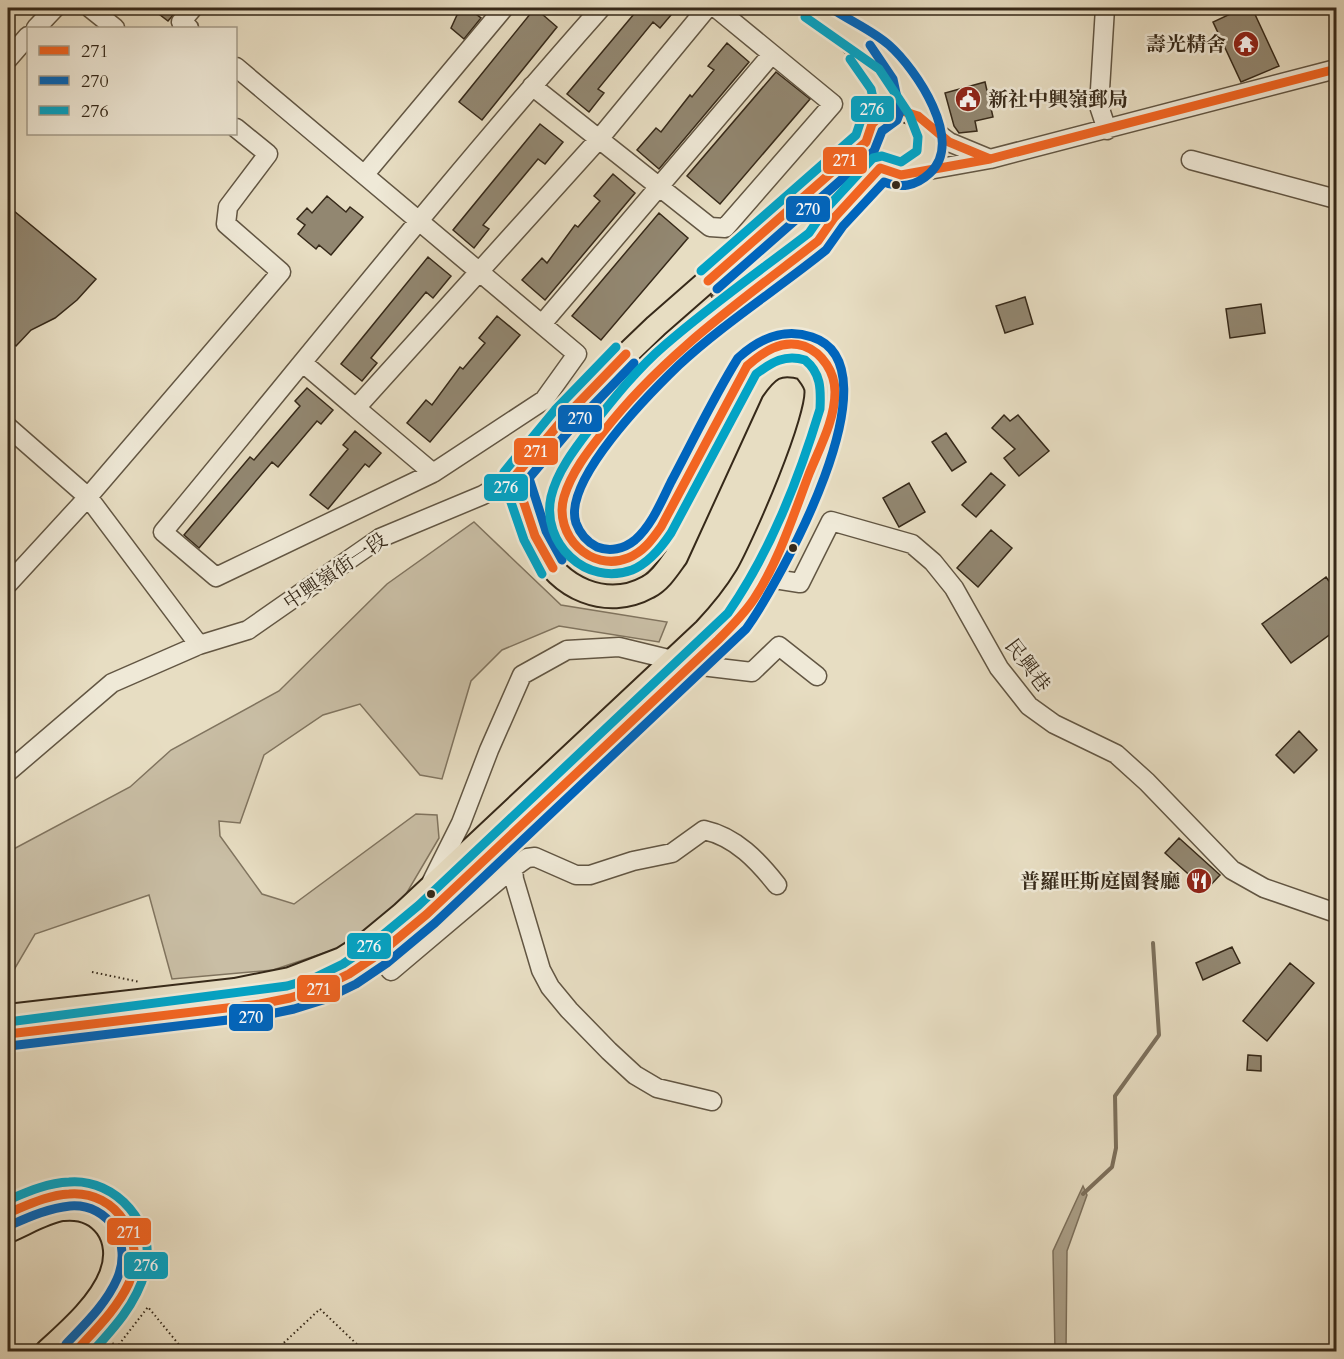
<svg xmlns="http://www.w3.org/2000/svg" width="1344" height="1359" font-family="Cardo,'Noto Serif TC',serif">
<rect width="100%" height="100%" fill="#e7ddc2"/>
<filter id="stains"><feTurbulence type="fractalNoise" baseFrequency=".00333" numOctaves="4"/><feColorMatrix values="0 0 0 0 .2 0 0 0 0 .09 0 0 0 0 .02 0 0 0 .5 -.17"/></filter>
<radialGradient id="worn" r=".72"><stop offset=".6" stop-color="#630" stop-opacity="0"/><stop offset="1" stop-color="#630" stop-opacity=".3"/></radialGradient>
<!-- green -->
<path fill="#c9bea5" stroke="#80745f" stroke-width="1.5" d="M474 522 561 605 667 622 659 642 559 626 502 650 471 681 442 779 420 775 360 704 323 715 264 755 240 823 219 821 220 836 262 894 294 904 416 814 437 815 439 838 399 906 345 946 273 970 172 979 149 895 35 934 8 980V852L130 787 171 750 279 691 387 584Z"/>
<!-- water -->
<path fill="#aba089" stroke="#7c705c" stroke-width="1.5" d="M1083 1186 1087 1195 1067 1251 1066 1351H1055L1053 1251Z"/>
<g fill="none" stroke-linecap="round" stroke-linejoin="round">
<!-- stream -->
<path stroke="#7c705c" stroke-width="4" d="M1083 1194 1112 1167 1116 1148 1115 1096 1159 1035 1153 943"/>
</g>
<!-- building -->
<path fill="#928771" stroke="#362919" stroke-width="1.5" d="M151 8H179L168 21Z
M468 8 481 18 464 39 451 28 457 15Z
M535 8 557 27 482 120 459 102Z
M639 8H677L660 28 653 22 598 89 604 93 589 112 567 94Z
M1243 8H1252L1279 66 1241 82 1213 22Z
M727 43 749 62 659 169 637 150 656 128 661 132 690 95 692 97 714 70 708 66Z
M776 72 810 99 720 204 687 176Z
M985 82 993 117 975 121 977 131 959 133 954 126 945 93Z
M540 124 563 142 545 164 538 159 483 225 489 229 474 248 453 230Z
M613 174 635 193 545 300 522 280 542 258 547 263 575 225 578 227 600 201 594 196Z
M327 196 346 212 350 207 363 217 331 255 319 245 316 249 298 234 305 225 297 219 307 208 312 213Z
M8 206 96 279 77 300 55 318 31 330 16 346 8 339Z
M659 213 688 238 601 340 572 316Z
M428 257 451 276 433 298 426 292 371 358 377 363 362 381 341 364Z
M739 274 745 281 716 303 711 296Z
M1025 297 1033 324 1005 333 996 306Z
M1261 304 1265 333 1230 338 1226 309Z
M497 316 520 335 430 442 407 423 426 400 432 405 460 367 463 369 485 343 479 338Z
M307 388 333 410 321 424 317 421 278 467 272 462 199 548 184 535 250 457 254 460 300 406 295 401Z
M1004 415 1010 421 1018 415 1049 451 1019 476 1004 458 1015 449 992 428Z
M355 431 381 453 369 467 365 464 328 509 310 495 348 449 343 445Z
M946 433 966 462 952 471 932 442Z
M991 473 1005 485 976 517 962 505Z
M909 483 925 512 899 527 883 498Z
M991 530 1012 548 978 587 957 568Z
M1326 577 1336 591V630L1291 663 1262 624Z
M1299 731 1317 750 1294 773 1276 755Z
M1179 838 1220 875 1206 890 1165 853Z
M1232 947 1240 963 1203 980 1196 963Z
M1290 963 1314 983 1267 1041 1243 1021Z
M1248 1055 1261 1056V1071L1247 1070Z"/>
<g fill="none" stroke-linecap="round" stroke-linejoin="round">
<!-- minor casing -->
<g stroke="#625643" stroke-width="21">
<path id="minor" d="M90 8 115 28
M1105 8 1099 106 1107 130
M36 28 55 8
M189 28 181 22 193 8
M8 59 28 36
M236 67 577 354 544 400 433 473 216 577 163 532C308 357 450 178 601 8
M532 86 710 227 725 228 833 104 716 8
M925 124 949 142 990 159
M1191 160 1336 199
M365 174 504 8
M901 175 990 159 1336 69
M542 324 772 54
M303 363 356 408
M8 427 88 497 199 645
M433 473 356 408 599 139 707 8
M755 576 800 583 831 521 912 544 933 562 954 588 999 668 1029 706 1054 724 1116 754 1147 782 1232 870 1264 888 1336 913
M8 584 88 497 281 272 226 224 228 207 268 154 236 128
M8 772 112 683 199 645 248 630 380 538 483 495 515 476
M513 868 527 858 535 857 576 875H590L633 861 672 853 704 830C736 837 758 861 777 885
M432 881 461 823 489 750 522 675 567 650 619 647 693 665 752 672 779 646 817 676
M370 946 391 971 513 868 514 879 541 970 550 987 569 1010 609 1051 635 1075 657 1088 712 1101"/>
</g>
<!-- major casing -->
<g stroke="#362919" stroke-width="26">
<path id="major" d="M813 8C836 29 870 53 882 84 886 92 886 103 888 112
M827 20 881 54 908 86 925 122
M867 142a32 32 0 1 1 64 0a32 32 0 1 1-64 0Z
M8 1016 235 990 290 979 342 959 367 943 402 914 705 630C721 613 735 596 747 576 763 548 822 415 816 387 814 380 809 374 804 368 777 360 767 369 752 391L676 557C668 568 660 581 648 587 607 610 557 588 539 547 529 525 525 499 515 476L607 373 656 326 866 142
M8 1034 260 1004 290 998 318 989 349 974 379 954 427 914 718 640C731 627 743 615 754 599 780 558 795 510 813 465 821 443 835 416 835 392 835 372 823 352 803 346 780 339 763 351 747 366L664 521C655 537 644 552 626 559 587 572 556 536 563 500 570 462 644 382 673 354L818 241 834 218 880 168
M8 1213C50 1195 94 1176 126 1223 135 1237 138 1255 133 1271 124 1303 97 1328 75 1352
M8 1231C25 1224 44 1212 63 1209 102 1205 125 1239 111 1275 100 1304 69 1331 46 1352"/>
</g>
<!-- path -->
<path stroke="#362919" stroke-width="2" stroke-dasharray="1.5 3" stroke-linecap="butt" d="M92 972 140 982
M109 1340 117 1347 148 1307 185 1352
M274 1352 320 1309 365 1352"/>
<!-- minor -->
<use href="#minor" stroke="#efe9d7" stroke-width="18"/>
<!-- major -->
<use href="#major" stroke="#e7ddc2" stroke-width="22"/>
<!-- bus-1 casing -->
<g stroke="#efe9d7" stroke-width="14">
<path id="bus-1" d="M708 281 866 142 872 124 879 117 899 110 918 116 949 142 990 159
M553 568 535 536 515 476 564 418 626 354
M8 1034 260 1004 290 998 318 989 349 974 379 954 427 914 718 640C731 627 744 614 754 599 779 561 793 516 809 474 819 449 835 420 835 392 835 373 823 353 804 346 781 339 763 352 747 366L661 527C652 540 643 552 628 558 591 573 553 535 564 497 571 473 588 451 604 431 664 354 741 301 818 241L834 218 880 168 901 175 990 159 1336 69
M8 1213C28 1205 48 1195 69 1194 118 1190 147 1241 129 1283 117 1309 95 1330 75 1352"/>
</g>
<!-- bus-2 casing -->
<g stroke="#efe9d7" stroke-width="14">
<path id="bus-2" d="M717 289 874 151 882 131 897 120 900 112 893 79 870 45
M562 560 546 531 529 478 573 426 634 363
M9 1046 261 1016 294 1009 323 1000 356 984 387 963 435 923 746 629C778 584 901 366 812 337 783 327 759 339 738 358 713 398 693 441 671 482 661 502 652 525 635 540 624 549 610 552 597 547 587 542 580 534 576 523 562 481 650 393 679 365 723 324 779 288 826 250L843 226 884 182C901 188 915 187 930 173 965 141 916 69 889 45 872 30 850 21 831 8
M13 1224C31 1216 50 1208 70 1206 110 1203 133 1244 117 1279 106 1304 85 1324 66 1344"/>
</g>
<!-- bus-3 casing -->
<g stroke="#efe9d7" stroke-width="14">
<path id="bus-3" d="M701 271 856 135 862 117 875 107 871 89 850 59
M542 574 524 540 503 479 504 472 555 410 616 347
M8 1022 287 986 314 978 343 964 372 944 419 905 728 613C771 550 798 481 820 409 821 389 821 373 805 360 785 354 772 362 756 374L671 533C661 548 649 563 632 570 586 587 541 543 551 497 557 471 576 447 592 426 614 398 638 368 665 345 711 305 761 270 809 233L825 210 873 158 882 156 901 162 917 151 918 137 909 114 879 69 805 17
M8 1200C27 1192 47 1183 69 1182 116 1178 158 1226 145 1272 136 1304 114 1328 92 1352"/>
</g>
<!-- bus-1 -->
<use href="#bus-1" stroke="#f26522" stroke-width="9"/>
<!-- bus-2 -->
<use href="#bus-2" stroke="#0065bd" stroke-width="9"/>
<!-- bus-3 -->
<use href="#bus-3" stroke="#03a3c5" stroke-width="9"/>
</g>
<!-- icons -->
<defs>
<g id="temple-disc" transform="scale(1.35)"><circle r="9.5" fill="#8f2418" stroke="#efe9d7"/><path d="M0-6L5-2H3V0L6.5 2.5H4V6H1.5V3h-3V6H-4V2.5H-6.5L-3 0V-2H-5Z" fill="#fff"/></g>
<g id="civic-disc" transform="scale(1.35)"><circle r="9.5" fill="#8f2418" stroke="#efe9d7"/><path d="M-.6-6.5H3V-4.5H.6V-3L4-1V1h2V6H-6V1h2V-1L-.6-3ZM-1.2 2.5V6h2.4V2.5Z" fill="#fff"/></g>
<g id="restaurant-disc" transform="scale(1.35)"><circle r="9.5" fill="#8f2418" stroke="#efe9d7"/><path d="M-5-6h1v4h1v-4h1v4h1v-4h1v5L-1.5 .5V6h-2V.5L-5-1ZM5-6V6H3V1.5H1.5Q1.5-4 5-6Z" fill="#fff"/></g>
</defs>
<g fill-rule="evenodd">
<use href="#temple-disc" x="1246" y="44"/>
<use href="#civic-disc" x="968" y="99"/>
<use href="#restaurant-disc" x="1199" y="881"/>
</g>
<!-- markers -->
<g fill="#362919" stroke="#efe9d7" stroke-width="2">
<circle cx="896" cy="185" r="5"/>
<circle cx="793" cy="548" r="5"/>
<circle cx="431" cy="894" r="5"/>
</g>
<g text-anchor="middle" stroke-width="5" stroke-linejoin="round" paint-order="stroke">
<!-- poi labels -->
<g font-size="20" font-weight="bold" fill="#362919" stroke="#efe9d7" text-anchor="end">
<text x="1226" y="51">壽光精舍</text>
<text x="988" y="106" text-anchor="start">新社中興嶺郵局</text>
<text x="1180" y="888">普羅旺斯庭園餐廳</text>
</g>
<!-- street labels -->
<g font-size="20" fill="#362919" stroke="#efe9d7">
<text transform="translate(335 571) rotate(-34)" y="7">中興嶺街一段</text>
<text transform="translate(1028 665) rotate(53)" y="7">民興巷</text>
</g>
</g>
<g stroke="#efe9d7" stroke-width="2">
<rect x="850" y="95" width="45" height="28" rx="6" fill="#03a3c5"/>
<rect x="822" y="146" width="46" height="29" rx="6" fill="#f26522"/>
<rect x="785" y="195" width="46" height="28" rx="6" fill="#0065bd"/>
<rect x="557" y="404" width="46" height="29" rx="6" fill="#0065bd"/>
<rect x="513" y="437" width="46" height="29" rx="6" fill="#f26522"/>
<rect x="483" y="473" width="46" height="29" rx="6" fill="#03a3c5"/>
<rect x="346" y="932" width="46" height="28" rx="6" fill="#03a3c5"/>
<rect x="296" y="974" width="45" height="29" rx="6" fill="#f26522"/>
<rect x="228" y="1003" width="46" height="29" rx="6" fill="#0065bd"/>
<rect x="106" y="1217" width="46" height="29" rx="6" fill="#f26522"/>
<rect x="123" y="1251" width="46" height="29" rx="6" fill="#03a3c5"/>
</g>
<g font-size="16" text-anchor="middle" font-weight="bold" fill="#fff">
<text x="872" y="115">276</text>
<text x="845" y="166">271</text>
<text x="808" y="215">270</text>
<text x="580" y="424">270</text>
<text x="536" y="457">271</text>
<text x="506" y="493">276</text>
<text x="369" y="952">276</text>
<text x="319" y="995">271</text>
<text x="251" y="1023">270</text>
<text x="129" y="1238">271</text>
<text x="146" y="1271">276</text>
</g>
<!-- margin -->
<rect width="1344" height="1359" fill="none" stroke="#e7ddc2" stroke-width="30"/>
<rect x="9" y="9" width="1326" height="1341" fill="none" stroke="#362919" stroke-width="3"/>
<rect x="15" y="15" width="1314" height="1329" fill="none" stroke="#362919" stroke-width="1.5"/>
<!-- legend -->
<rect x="27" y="27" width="210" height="108" fill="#efe9d7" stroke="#a59c8b" stroke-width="1.5"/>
<rect x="39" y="46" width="30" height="9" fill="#f26522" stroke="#a59c8b" stroke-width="1.5"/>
<text x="81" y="57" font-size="18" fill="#362919">271</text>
<rect x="39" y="76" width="30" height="9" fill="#0065bd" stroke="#a59c8b" stroke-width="1.5"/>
<text x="81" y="87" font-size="18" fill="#362919">270</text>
<rect x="39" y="106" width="30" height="9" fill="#03a3c5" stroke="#a59c8b" stroke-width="1.5"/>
<text x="81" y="117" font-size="18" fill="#362919">276</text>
<rect width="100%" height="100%" filter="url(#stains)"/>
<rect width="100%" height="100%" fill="url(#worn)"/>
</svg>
